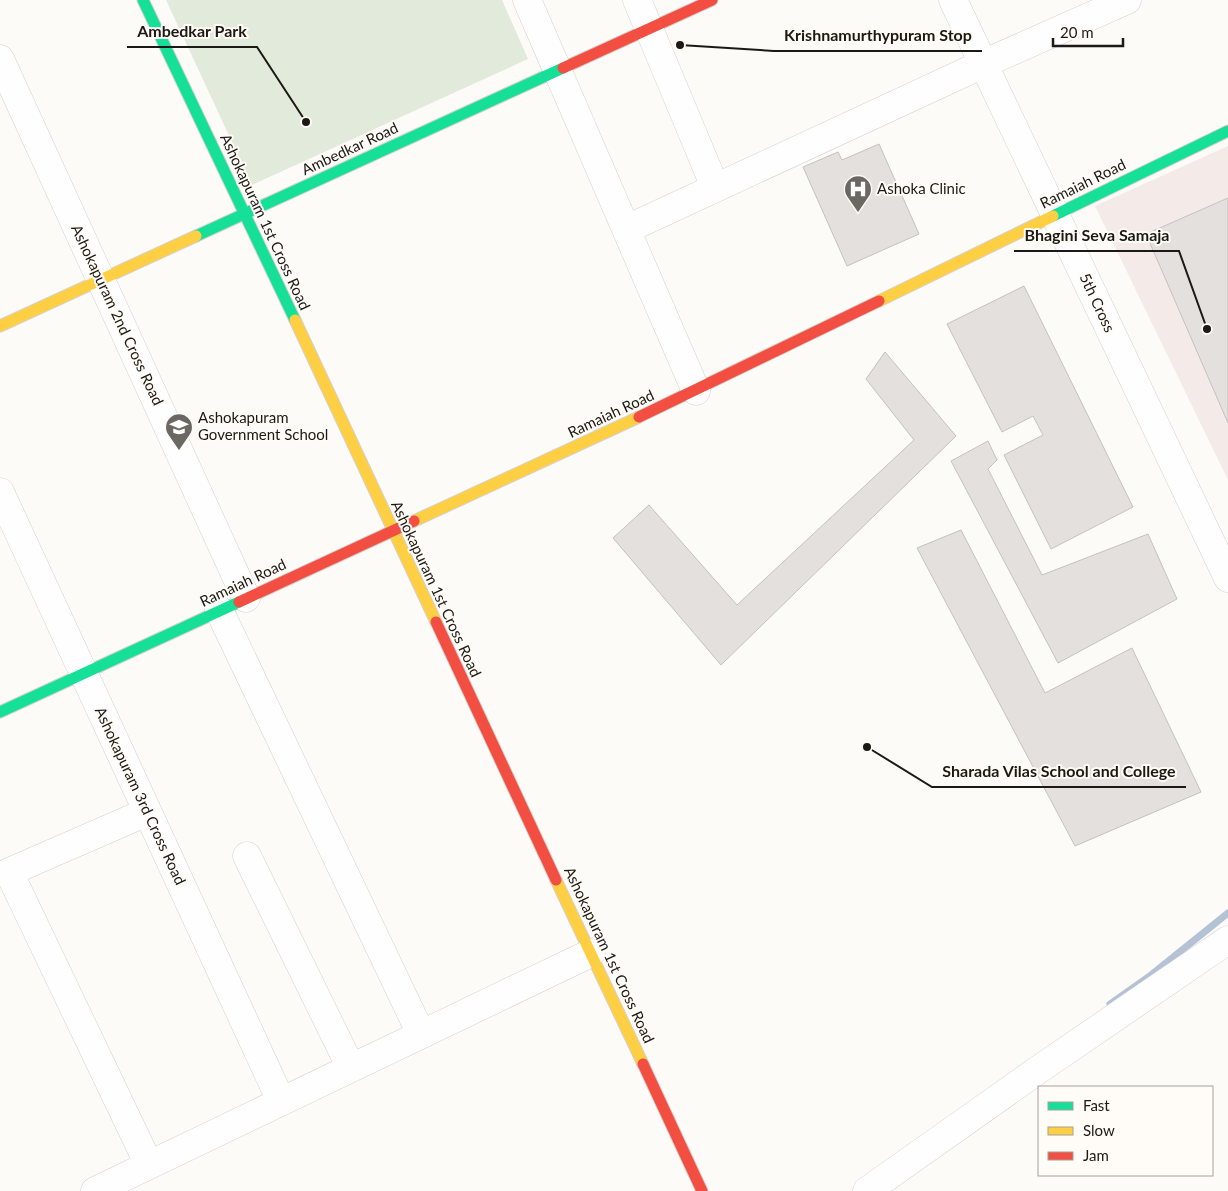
<svg xmlns="http://www.w3.org/2000/svg" width="1228" height="1191" font-family="Lato,sans-serif">
<rect width="100%" height="100%" fill="#fdfbf8"/>
<!-- education -->
<path fill="#f4eae7" d="M1228 146V480L1095 206Z"/>
<!-- green -->
<path fill="#e2eadc" d="M166 0H502L528 59 252 185Z"/>
<g fill="none" stroke-linecap="round" stroke-linejoin="round">
<!-- stream -->
<path stroke="#b4c2d6" stroke-width="7" d="M1110 1004 1151 975 1228 913"/>
</g>
<!-- building -->
<path fill="#e4e0de" stroke="#c4c1be" d="M879 144 919 234 847 266 803 167 838 152 842 160Z
M1228 198V423L1146 234Z
M1024 286 1133 507 1051 549 1004 455 1043 435 1033 416 1002 432 947 324Z
M885 352 956 436 721 665 613 538 649 505 737 605 914 440 866 379Z
M988 441 997 460 988 469 1042 575 1148 534 1177 599 1058 663 951 461Z
M961 530 1045 693 1132 648 1201 792 1075 846 917 548Z"/>
<g fill="none" stroke-linecap="round" stroke-linejoin="round">
<!-- street casing -->
<g stroke="#d4d1ce" stroke-width="29">
<path id="street" d="M527 0 696 391
M637 0 715 187
M953 0 1228 578
M0 59 246 598
M627 229 983 64 1127 0
M0 492 281 1101
M219 610 421 1034
M147 812 9 872 149 1165
M247 856 351 1068
M95 1191 591 953
M867 1191 1038 1070 1228 940"/>
</g>
<!-- fast casing -->
<g stroke="#d4d1ce" stroke-width="13">
<path id="fast" d="M143 0 295 320
M1053 216 1228 131
M196 236 563 68
M0 712 239 602"/>
</g>
<!-- slow casing -->
<g stroke="#d4d1ce" stroke-width="13">
<path id="slow" d="M879 301 1053 216
M295 320 436 622
M0 326 196 236
M414 521 639 417
M556 880 643 1064"/>
</g>
<!-- jam casing -->
<g stroke="#d4d1ce" stroke-width="13">
<path id="jam" d="M563 68 712 0
M639 417 879 301
M239 602 414 521
M436 622 556 880
M643 1064 702 1191"/>
</g>
<!-- street -->
<use href="#street" stroke="#fffefe" stroke-width="28"/>
<!-- fast -->
<use href="#fast" stroke="#16e098" stroke-width="11"/>
<!-- slow -->
<use href="#slow" stroke="#ffcf43" stroke-width="11"/>
<!-- jam -->
<use href="#jam" stroke="#f24e42" stroke-width="11"/>
</g>
<!-- icons -->
<defs>
<g id="hospital-pin" transform="scale(1.4375)"><path d="M0 17L-7.5 6A9.5 9.5 0 1 1 7.5 6Z" fill="#6b6864" stroke="#fffbf6"/><path d="M-5-5h3v3.5h4V-5h3V5h-3V1.5h-4V5h-3Z" fill="#fff"/></g>
<g id="school-pin" transform="scale(1.4375)"><path d="M0 17L-7.5 6A9.5 9.5 0 1 1 7.5 6Z" fill="#6b6864" stroke="#fffbf6"/><path d="M0-5L7-2L0 1L-7-2ZM-4 1L0 2.5L4 1V4Q0 6-4 4Z" fill="#fff"/></g>
</defs>
<g fill-rule="evenodd">
<use href="#hospital-pin" x="858" y="189"/>
<use href="#school-pin" x="179" y="427"/>
</g>
<g text-anchor="middle" stroke-width="4" stroke-linejoin="round" paint-order="stroke">
<!-- street labels -->
<g font-size="15" fill="#1c1915" stroke="#fffbf6">
<text transform="translate(350 149) rotate(-25)" y="5">Ambedkar Road</text>
<text transform="translate(1083 184) rotate(-26)" y="5">Ramaiah Road</text>
<text transform="translate(265 222) rotate(65)" y="5">Ashokapuram 1st Cross Road</text>
<text transform="translate(1097 303) rotate(65)" y="5">5th Cross</text>
<text transform="translate(117 315) rotate(65)" y="5">Ashokapuram 2nd Cross Road</text>
<text transform="translate(611 414) rotate(-25)" y="5">Ramaiah Road</text>
<text transform="translate(243 583) rotate(-25)" y="5">Ramaiah Road</text>
<text transform="translate(436 589) rotate(65)" y="5">Ashokapuram 1st Cross Road</text>
<text transform="translate(140 796) rotate(65)" y="5">Ashokapuram 3rd Cross Road</text>
<text transform="translate(609 955) rotate(65)" y="5">Ashokapuram 1st Cross Road</text>
</g>
<!-- poi labels -->
<g font-size="15" fill="#1c1915" stroke="#fffbf6" text-anchor="start">
<text x="877" y="194">Ashoka Clinic</text>
<text x="198" y="423">Ashokapuram<tspan x="198" dy="17">Government School</tspan></text>
</g>
</g>
<!-- callouts -->
<path fill="none" stroke="#1c1915" stroke-width="2" d="M306 122L257 47H127M680 45L774 51H982M1207 329L1179 251H1014M867 747L932 787H1186"/>
<g fill="#1c1915" stroke="#fffbf6" stroke-width="2">
<circle cx="306" cy="122" r="5"/>
<circle cx="680" cy="45" r="5"/>
<circle cx="1207" cy="329" r="5"/>
<circle cx="867" cy="747" r="5"/>
</g>
<g font-size="16" text-anchor="middle" font-weight="bold" fill="#1c1915" stroke="#fffbf6" stroke-width="4" stroke-linejoin="round" paint-order="stroke">
<text x="192" y="37">Ambedkar Park</text>
<text x="878" y="41">Krishnamurthypuram Stop</text>
<text x="1097" y="241">Bhagini Seva Samaja</text>
<text x="1059" y="777">Sharada Vilas School and College</text>
</g>
<!-- legend -->
<rect x="1038" y="1086" width="175" height="90" fill="#fffbf6" stroke="#a4a19c"/>
<rect x="1048" y="1102" width="25" height="8" fill="#16e098" stroke="#a4a19c"/>
<text x="1083" y="1111" font-size="15" fill="#1c1915">Fast</text>
<rect x="1048" y="1127" width="25" height="8" fill="#ffcf43" stroke="#a4a19c"/>
<text x="1083" y="1136" font-size="15" fill="#1c1915">Slow</text>
<rect x="1048" y="1152" width="25" height="8" fill="#f24e42" stroke="#a4a19c"/>
<text x="1083" y="1161" font-size="15" fill="#1c1915">Jam</text>
<!-- scale -->
<path d="M1053 38v8h70v-8" fill="none" stroke="#1c1915" stroke-width="2.5"/>
<text x="1060" y="38" font-size="15" fill="#1c1915" stroke="#fffbf6" stroke-width="4" paint-order="stroke">20 m</text>
</svg>
